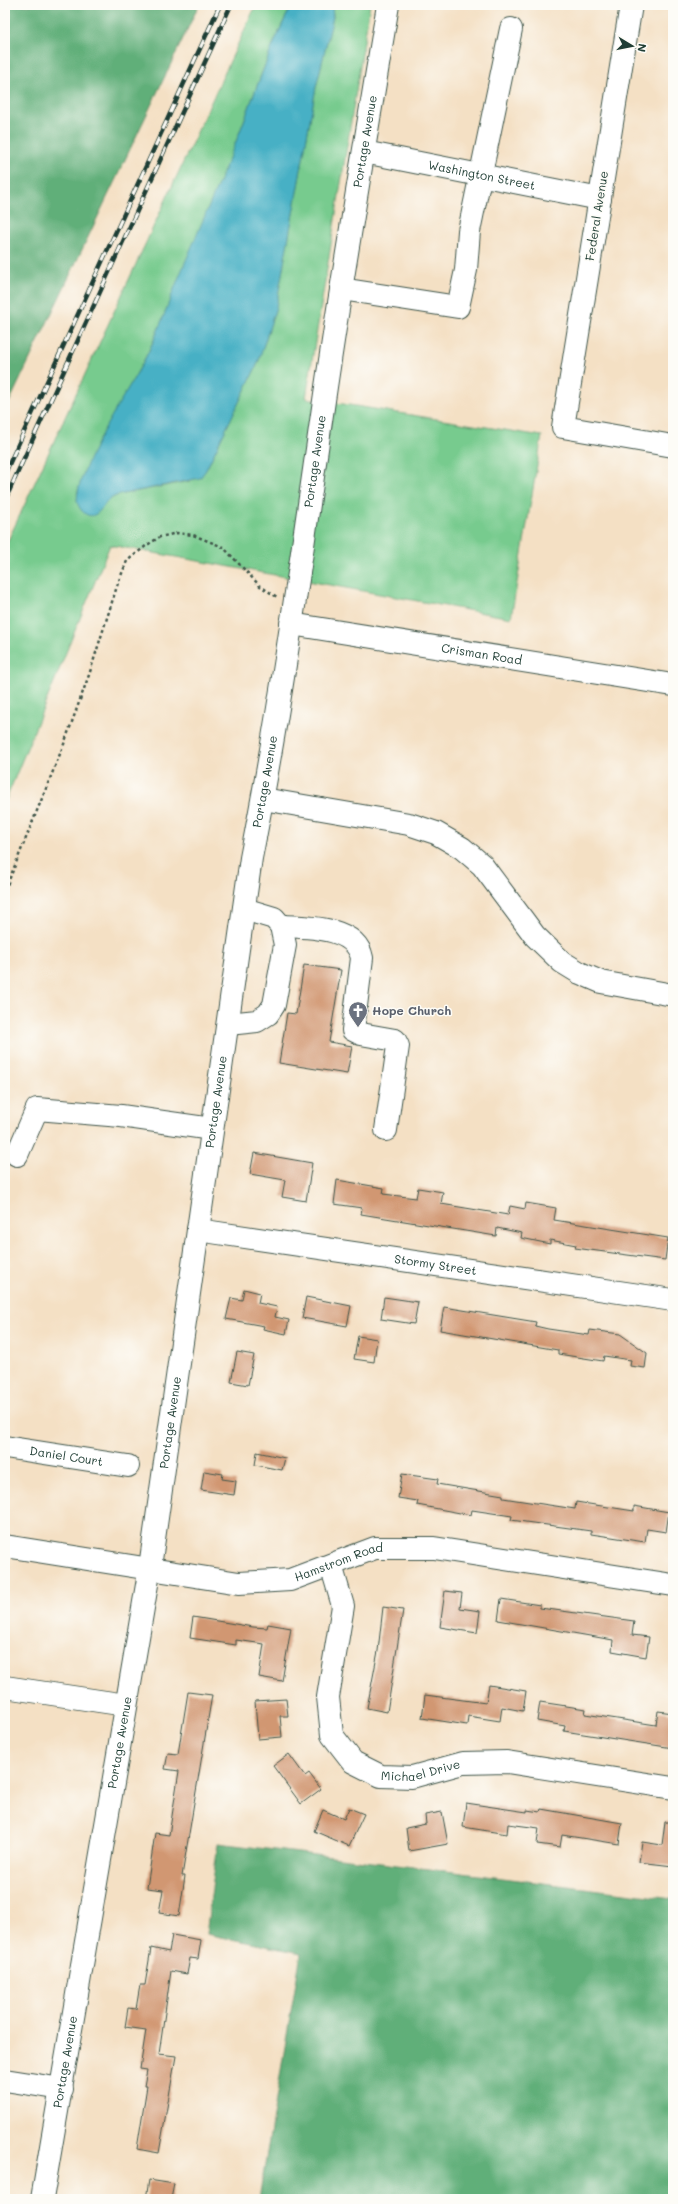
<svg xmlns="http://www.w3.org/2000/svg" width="678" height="2204" font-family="Mali,sans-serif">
<rect width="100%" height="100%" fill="#fdfcf7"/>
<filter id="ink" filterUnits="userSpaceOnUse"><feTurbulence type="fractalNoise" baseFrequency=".025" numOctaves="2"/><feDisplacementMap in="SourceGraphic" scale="8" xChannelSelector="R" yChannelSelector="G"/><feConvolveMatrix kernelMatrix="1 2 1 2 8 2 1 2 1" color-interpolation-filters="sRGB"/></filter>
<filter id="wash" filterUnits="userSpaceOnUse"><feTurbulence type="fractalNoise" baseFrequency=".012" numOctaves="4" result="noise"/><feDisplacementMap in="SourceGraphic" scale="16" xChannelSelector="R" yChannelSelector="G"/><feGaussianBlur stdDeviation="0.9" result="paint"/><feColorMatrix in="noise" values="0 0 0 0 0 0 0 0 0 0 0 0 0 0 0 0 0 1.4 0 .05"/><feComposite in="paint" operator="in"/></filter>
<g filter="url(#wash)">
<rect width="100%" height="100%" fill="#f4e0c4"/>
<!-- green -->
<path fill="#77cb8e" stroke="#4b8461" d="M256 5H292C269 48 255 94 237 139 211 205 184 270 156 335 133 389 93 436 77 494L102 507 108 500 118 495 190 481 206 470 258 363 276 307 316 87 333 17 332 5H370L306 398 542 436 511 618 110 545 5 802V547Z"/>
<!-- forest -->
<path fill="#61af79" stroke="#407656" d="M5 5H199L5 411Z
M218 1843 673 1899V2199H259L301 1953 206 1934Z"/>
<!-- water -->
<path fill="#46b0c5" stroke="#32767c" d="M292 5H332L333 17 316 87 276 307 258 363 206 470 200 478 118 495C103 501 106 507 96 514 87 520 78 508 77 501 77 469 121 401 137 373 154 345 164 314 176 284 196 236 217 188 237 139 255 94 269 48 292 5Z"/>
<g id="blocks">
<!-- building -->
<path fill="#d19772" d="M304 965 341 970 329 1042 352 1046 347 1074 279 1063 287 1013 296 1014Z
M254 1153 312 1163 306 1201 282 1197 285 1180 250 1174Z
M337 1180 384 1188 383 1194 416 1198 418 1188 443 1192 441 1204 508 1215 510 1206 525 1209 526 1203 556 1208 554 1220 668 1238 665 1260 575 1248 576 1245 550 1240V1244L521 1238 522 1233 497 1228 496 1236 361 1214 362 1208 334 1204Z
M244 1289 260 1293 258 1303 277 1307 275 1317 289 1320 286 1334 263 1329 264 1326 226 1319 231 1298 242 1300Z
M306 1297 351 1306 347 1326 302 1318Z
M384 1297 418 1302 414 1324 381 1319Z
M444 1307 536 1322 535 1326 548 1329 589 1335 590 1330 620 1334 647 1353 645 1368 630 1366 631 1360 604 1356 603 1361 558 1354V1350L440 1330Z
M358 1336 377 1339 374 1362 354 1359Z
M237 1352 254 1355 248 1385 231 1382Z
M257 1452 285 1458 282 1470 255 1465Z
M204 1471 223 1474 222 1479 236 1481 234 1495 201 1490Z
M402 1474 438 1479 437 1484 503 1495V1498L575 1509 576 1502 634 1511V1506L669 1512 666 1532 647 1529 645 1542 591 1534V1531L511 1520 512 1516 472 1510 471 1515 417 1505 418 1501 398 1498Z
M445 1591 462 1593 460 1608 480 1611 477 1633 440 1627Z
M501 1599 540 1605V1608L634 1621 632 1635 649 1637 646 1657 612 1651 613 1640 498 1620Z
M383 1607 403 1610 387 1712 367 1708 378 1651Z
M193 1617 253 1627 267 1628 268 1624 291 1628 282 1681 259 1677 264 1644 236 1640V1645L190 1638Z
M489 1685 526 1691 523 1711 502 1707 500 1721 468 1716 467 1725 422 1718 425 1695 486 1703Z
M188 1692 212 1695 182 1876H185L179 1916 159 1913 163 1890 147 1888 155 1833 169 1835 179 1771 165 1769 168 1753 178 1754Z
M286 1699 288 1716H280L282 1737 258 1739 255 1701Z
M540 1702 586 1709 585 1714 656 1725 658 1711 673 1713V1748L564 1731 565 1726 537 1721Z
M289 1754 305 1776 309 1773 321 1789 301 1804 273 1766Z
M466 1803 527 1812V1810L540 1812 541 1809 622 1823 619 1844 562 1835 560 1847 537 1844 539 1828 508 1824 507 1834 463 1827Z
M349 1808 364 1814 349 1846 314 1831 323 1810 344 1819Z
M442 1812 448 1844 409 1851 406 1828 426 1824 425 1815Z
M665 1822H673V1866L639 1862 642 1842 662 1845Z
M172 1935 201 1940 198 1959 190 1958 187 1974 171 1971 159 2054 176 2056 159 2153 137 2149 147 2086H144L147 2070 140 2069 146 2030 125 2027 128 2008 136 2009 140 1985H145L151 1948 169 1952Z
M149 2180 174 2184 171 2199H146Z"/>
</g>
</g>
<g filter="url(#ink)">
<use href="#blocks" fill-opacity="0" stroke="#3f554a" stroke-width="1"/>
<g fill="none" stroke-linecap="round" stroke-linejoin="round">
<!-- minor casing -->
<g stroke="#3f554a" stroke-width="24">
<g id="minor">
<path d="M631 5 563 427 673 446"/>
<path id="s1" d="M364 152 600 199"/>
<path d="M341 289 458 307 466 270 469 231 511 29"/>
<path id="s2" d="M291 624 673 685"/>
<path d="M263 799 409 824 436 833 462 848 482 865 535 936 562 962 580 973 601 982 673 995"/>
<path d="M281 926C307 927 356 926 362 958L353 1030 361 1034 395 1040 398 1046 386 1130"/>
<path d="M228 1024 257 1021 268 1014 274 1005 285 945 281 926 274 918 244 909"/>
<path d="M17 1155 37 1109 121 1116 212 1129"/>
<path id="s3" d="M198 1230 673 1300"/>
<path id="s4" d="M5 1447 128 1466"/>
<path id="s5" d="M5 1546 239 1583 290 1580 375 1548H434L673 1585"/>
<path id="s6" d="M331 1565 343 1606 328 1697 332 1735 353 1762 381 1776 412 1777 463 1763 507 1762 673 1788"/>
<path d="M5 1687 126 1705"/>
<path d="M5 2080 62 2089"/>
<path id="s7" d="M42 2199 150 1567 251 858C282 702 303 544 326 387 345 259 367 132 388 5"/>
</g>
</g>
<!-- path -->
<path stroke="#3f554a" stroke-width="2.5" stroke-dasharray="3 3" stroke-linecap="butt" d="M5 890 64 744 89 675 118 583 127 561 147 545 160 537 177 533 193 535 223 547 260 586 277 597"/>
<!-- minor -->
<use href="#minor" stroke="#fff" stroke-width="22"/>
<!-- rail casing -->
<g stroke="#1f3d34" stroke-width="4.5">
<path id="rail" d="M5 473 220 5
M5 500 231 5"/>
</g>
<!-- rail -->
<use href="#rail" stroke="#fdfcf7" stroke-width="3" stroke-dasharray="9" stroke-linecap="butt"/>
</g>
</g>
<!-- icons -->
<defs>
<g id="church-pin" transform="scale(1)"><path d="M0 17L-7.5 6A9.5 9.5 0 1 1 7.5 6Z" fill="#6b7280" stroke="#fdfcf7"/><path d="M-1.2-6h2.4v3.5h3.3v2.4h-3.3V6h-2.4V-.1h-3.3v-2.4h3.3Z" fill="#fff"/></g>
</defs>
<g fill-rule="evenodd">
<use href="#church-pin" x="358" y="1011"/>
</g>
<g text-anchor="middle" stroke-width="3" stroke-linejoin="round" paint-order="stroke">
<!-- street labels -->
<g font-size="12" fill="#1f3d34" stroke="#fdfcf7">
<text dy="4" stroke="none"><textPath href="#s7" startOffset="2083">Portage Avenue</textPath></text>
<text dy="4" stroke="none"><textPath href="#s1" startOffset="120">Washington Street</textPath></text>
<text transform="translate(597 216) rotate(-81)" y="4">Federal Avenue</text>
<text dy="4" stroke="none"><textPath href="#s7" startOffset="1759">Portage Avenue</textPath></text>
<text dy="4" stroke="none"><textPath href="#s2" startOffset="193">Crisman Road</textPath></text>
<text dy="4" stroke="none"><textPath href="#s7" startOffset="1435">Portage Avenue</textPath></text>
<text dy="4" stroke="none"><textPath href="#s7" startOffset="1111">Portage Avenue</textPath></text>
<text dy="4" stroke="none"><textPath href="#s3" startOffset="240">Stormy Street</textPath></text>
<text dy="4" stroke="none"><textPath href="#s7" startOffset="787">Portage Avenue</textPath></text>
<text dy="4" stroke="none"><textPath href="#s4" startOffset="62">Daniel Court</textPath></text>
<text dy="4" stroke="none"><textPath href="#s5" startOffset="340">Hamstrom Road</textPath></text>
<text dy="4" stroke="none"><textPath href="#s7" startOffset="463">Portage Avenue</textPath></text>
<text dy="4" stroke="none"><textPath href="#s6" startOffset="279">Michael Drive</textPath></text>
<text dy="4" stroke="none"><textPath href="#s7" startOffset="139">Portage Avenue</textPath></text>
</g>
<!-- worship labels -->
<g font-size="12" font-weight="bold" fill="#5b616d" stroke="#fdfcf7" text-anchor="start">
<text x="372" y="1015">Hope Church</text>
</g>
</g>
<!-- margin -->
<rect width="678" height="2204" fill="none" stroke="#fdfcf7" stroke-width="20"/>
<!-- north arrow -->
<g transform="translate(632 46) rotate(100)" stroke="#fdfcf7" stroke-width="3" paint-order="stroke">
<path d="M0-3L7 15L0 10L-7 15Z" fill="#1f3d34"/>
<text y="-6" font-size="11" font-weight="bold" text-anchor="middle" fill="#1f3d34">N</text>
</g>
</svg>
